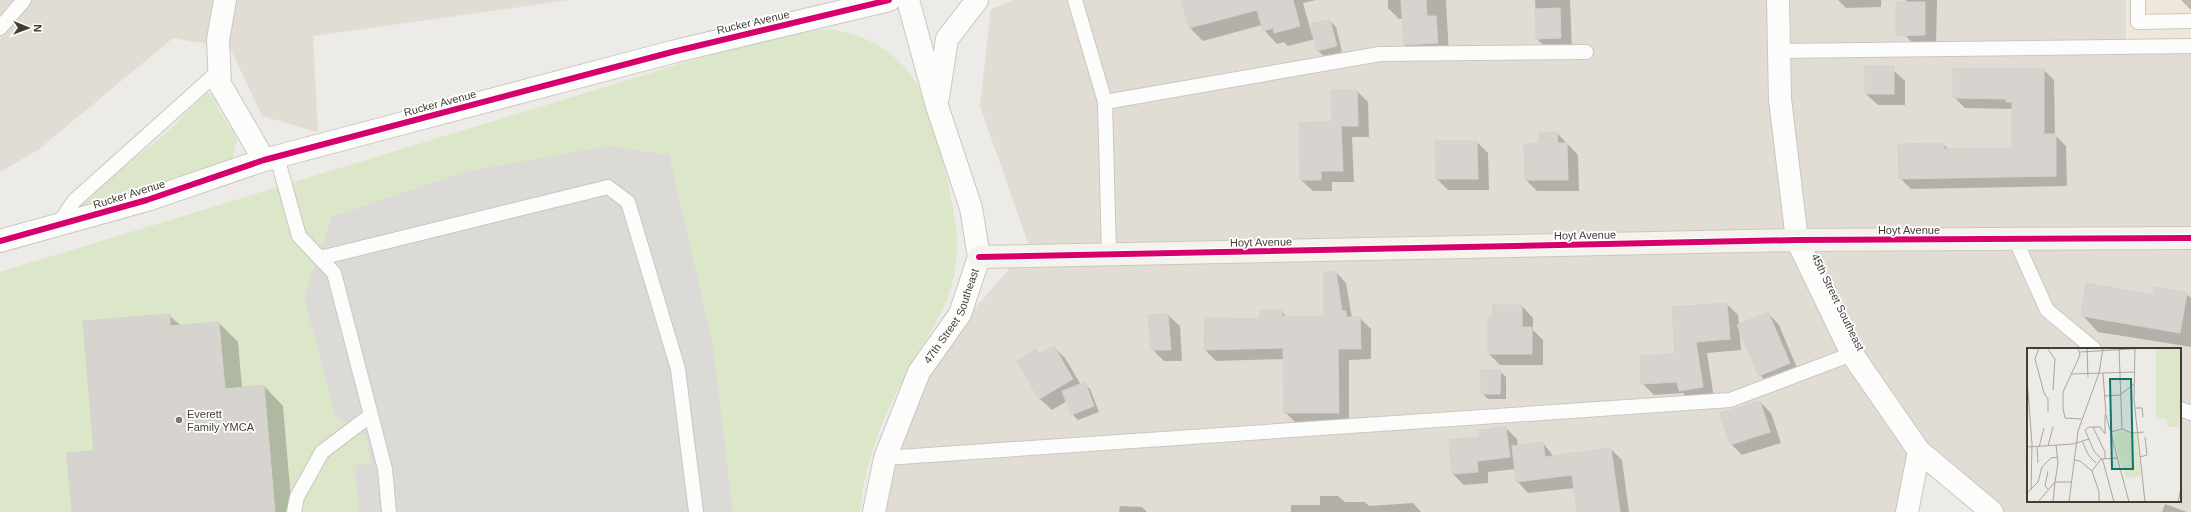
<svg xmlns="http://www.w3.org/2000/svg" width="2191" height="512" font-family="Arial,sans-serif">
<rect width="100%" height="100%" fill="#edebe7"/>
<!-- residential -->
<path fill="#e1ddd4" fill-rule="evenodd" d="M0 0H570L313 36 318 132 262 116 230 48 173 38 38 150 0 172Z
M1013 0H2126V47L2191 46V512H1992L1919 451 1907 512H874L919 372 1029 246 980 106 991 9ZM2028 349H2180V501H2028Z"/>
<!-- commercial -->
<path fill="#f0e7da" d="M2128 0H2191V42L2128 43Z"/>
<!-- green -->
<path fill="#dbe7c8" d="M829 29C863 35 886 45 909 72 930 96 956 205 957 239 957 254 956 270 952 284 945 311 928 336 914 359 888 407 864 457 860 512H0V272L690 61C736 48 782 33 829 29Z
M207 92 215 98 219 110 237 139 232 162 79 208 85 198 171 129Z"/>
<!-- parking -->
<path fill="#dcdad7" d="M609 146 669 155 712 340 733 512H359L355 466 371 464 366 435 335 416 304 296 332 217 464 172Z"/>
<!-- shadow -->
<path fill="#0003" d="M1182 0H1316L1303 3 1312 35 1330 21 1336 27 1342 52 1324 56 1318 51 1315 39 1288 46 1284 42 1277 44 1264 30 1262 25 1203 41 1190 28Z
M1388 0H1446L1449 55 1416 56 1405 45 1403 19H1399L1388 8Z
M1535 0H1570L1572 49 1548 50 1537 39Z
M1838 0H1881V7L1846 8Z
M1906 0H1937L1936 46 1916 47 1905 35Z
M2181 0H2191V10Z
M2043 69 2054 80 2055 135 2066 146 2067 186 1911 189 1900 178 1943 144 1949 150 2013 149V109L1965 108 1954 97Z
M1866 70H1893L1905 81V105H1878L1866 94Z
M1357 91 1368 102 1369 137H1352L1354 182H1332V191H1313L1301 180 1333 123Z
M1557 133 1578 155 1579 191H1537L1526 180 1540 144Z
M1436 142H1477L1488 153 1489 190H1448L1437 179Z
M1336 272 1346 283 1352 318H1360L1371 329V359L1349 360V423H1296L1285 412 1284 359 1216 361 1205 350 1281 311 1287 317H1325Z
M2186 294 2191 298V347L2098 332 2082 315 2154 296Z
M1727 304 1738 315 1739 326 1768 313 1779 325 1800 375 1772 387 1760 375 1739 327 1741 350 1707 353 1714 398 1691 402 1683 393 1654 395 1642 383 1676 355Z
M1522 306 1533 318V330L1543 340V365H1500L1489 354 1494 319Z
M169 315 181 326 219 323 238 342 242 388 264 386 283 406 292 512H73L95 452Z
M1168 315 1180 326 1182 361H1164L1152 349 1149 316Z
M1054 347 1065 358 1081 385 1085 384 1090 389 1099 412 1078 420 1072 414 1067 401 1052 410 1040 399 1018 361 1036 350 1041 355Z
M1500 371 1506 377V399H1488L1482 393Z
M1760 402 1771 413 1781 443 1742 455 1731 444Z
M1506 428 1517 439 1518 446 1543 443 1554 457 1611 449 1622 460 1629 512H1578L1575 488 1528 493 1517 481 1516 469 1488 472V483L1464 485 1453 474 1481 438Z
M1320 496H1338L1345 502H1365L1369 506 1413 503 1421 512H1291V505H1320Z
M2165 504 2187 512H2162Z
M1120 506 1142 507 1147 512H1119Z"/>
<!-- building -->
<path fill="#d7d4cf" stroke="#d5d2cd" d="M1181 0H1293L1300 26 1274 33 1273 28 1263 31 1257 10 1189 28Z
M1401 0H1426L1427 16H1436L1438 43 1404 45Z
M1896 2H1925V35L1896 36Z
M1560 8 1561 38 1536 39 1535 9Z
M1330 20 1337 46 1317 51 1310 24Z
M1865 66H1894V94H1865Z
M1953 68H2044V134H2056V176L1899 179 1898 144 1944 143V149L2012 148V102H2006V99L1953 98Z
M1331 90H1357L1358 126H1341L1343 171H1321V180H1300L1299 123 1332 122Z
M1539 132H1557L1558 143H1567L1568 180H1525L1524 144 1539 143Z
M1435 141H1477L1478 179H1436Z
M1336 271 1342 311H1346V317H1360L1361 349H1338L1339 413H1284L1283 348 1204 350 1205 318 1260 319V310H1282V316H1324V272Z
M2086 283 2153 295 2154 287 2187 293 2180 333 2081 316Z
M1727 303 1730 339 1696 342 1703 387 1679 391 1677 382 1641 384 1640 356 1675 354 1672 307Z
M1492 305H1522V327H1532V354H1488V317H1493Z
M1768 312 1790 363 1759 376 1737 325Z
M170 314V326L219 322 225 389 264 385 275 512H72L67 453 94 451 83 321Z
M1168 314 1171 350H1151L1148 315Z
M1054 346 1073 379 1039 399 1017 361 1036 349 1039 354Z
M1481 370H1501L1500 394H1481Z
M1085 382 1094 406 1071 415 1062 391Z
M1760 401 1770 432 1730 445 1720 413Z
M1506 427 1510 457 1477 461 1478 472 1452 474 1449 440 1480 437 1479 430Z
M1543 442 1545 457 1611 448 1620 512H1577L1572 475 1516 482 1512 446Z"/>
<g fill="none" stroke-linecap="round" stroke-linejoin="round">
<!-- lane casing -->
<g stroke="#c9c7c3" stroke-width="16">
<path id="lane" d="M1075 0 1105 102 1109 255
M2138 0V22L2191 21
M0 28 24 0
M1779 51 2191 46
M1105 102 1380 54 1586 52
M277 157 299 236 334 273 385 469 389 512
M58 225 74 201 219 71
M2015 239 2047 310 2094 349
M320 258 608 187 628 202 678 369 696 512
M2180 409 2191 413
M885 458 1730 400 1852 354
M294 512 297 497 322 452 371 415"/>
</g>
<!-- street casing -->
<g stroke="#c9c7c3" stroke-width="24">
<g id="street">
<path d="M225 0 218 40 220 84 264 160"/>
<path d="M1778 0 1780 99 1797 240 1852 354 1919 451 1992 512"/>
<path d="M938 97 947 39 977 0"/>
<path d="M0 241 147 200 264 160 672 52 889 0"/>
<path id="s1" d="M874 512 885 458 919 372 960 314 979 257 971 208 937 106 908 0"/>
<path d="M1907 512 1919 451"/>
</g>
</g>
<!-- secondary casing -->
<g stroke="#ccc8be" stroke-width="24">
<path id="secondary" d="M979 257 1797 240 2191 238"/>
</g>
<!-- lane -->
<use href="#lane" stroke="#fcfcfb" stroke-width="14"/>
<!-- street -->
<use href="#street" stroke="#fcfcfb" stroke-width="22"/>
<!-- secondary -->
<use href="#secondary" stroke="#f5f3ed" stroke-width="22"/>
<!-- cycleway casing -->
<g stroke="#fff" stroke-width="8">
<path id="cycleway" d="M0 241 147 200 264 160 672 52 889 0
M979 257 1797 240 2191 238"/>
</g>
<!-- cycleway -->
<use href="#cycleway" stroke="#d6006c" stroke-width="6"/>
</g>
<!-- markers -->
<circle fill="#7e7973" stroke="#fff" stroke-width="1.5" cx="179" cy="420" r="4"/>
<g text-anchor="middle" stroke-width="3.5" stroke-linejoin="round" paint-order="stroke">
<!-- street labels -->
<g font-size="11" fill="#423c34" stroke="#fff">
<text transform="translate(753 22) rotate(-13)" y="4">Rucker Avenue</text>
<text transform="translate(440 103) rotate(-15)" y="4">Rucker Avenue</text>
<text transform="translate(129 194) rotate(-17)" y="4">Rucker Avenue</text>
<text x="1909" y="234">Hoyt Avenue</text>
<text transform="translate(1585 235) rotate(-1)" y="4">Hoyt Avenue</text>
<text transform="translate(1261 242) rotate(-1)" y="4">Hoyt Avenue</text>
<text transform="translate(1838 302) rotate(64)" y="4">45th Street Southeast</text>
<text dy="4" stroke="none"><textPath href="#s1" startOffset="213">47th Street Southeast</textPath></text>
</g>
<!-- poi labels -->
<g font-size="11" fill="#423c34" stroke="#fff" text-anchor="start">
<text x="187" y="418">Everett<tspan x="187" dy="13">Family YMCA</tspan></text>
</g>
</g>
<!-- overview -->
<g transform="translate(2027 348)">
<rect width="154" height="154" fill="#edebe7"/>
<path d="M132 0H154V79H140V71H129V3ZM93 82 109 85 114 128 99 130 85 87Z" fill="#dbe7c8"/>
<path fill="none" stroke="#a9a59f" stroke-width="1" d="M12 0 8 11 17 45 21 51V64M20 0 28 11 26 42M51 0 53 7 36 44V60L38 70 54 71M60 0 61 29M92 0 95 81M108 0 107 52 118 154M53 4 119 0M76 25 79 67 102 154M44 26 108 24M0 30 5 96 4 142M77 48 93 47 107 36M108 60H115L116 69M78 67V86L73 79H62L58 82 67 103 76 113 87 154M66 79 78 104V111M84 84 95 81 105 85 117 84M55 93 62 108 69 115M21 98 26 79M0 99 46 96 62 91M10 99 11 115M12 99 17 80M113 109 120 107 118 89M47 112 53 113 65 123 72 144V154M21 123 18 138 21 141M65 123 74 111 91 110M0 145 11 134 15 119 24 110 31 109M11 154 28 134 31 115 29 97M26 154 28 134H44M42 154 51 83 72 25 76 0M151 154 154 140"/>
<path fill="#0f766e" fill-opacity="0.15" stroke="#0f766e" stroke-width="2" d="M83 31H104L106 121H85Z"/>
<rect width="154" height="154" fill="none" stroke="#423c34" stroke-width="2"/>
</g>
<!-- north arrow -->
<g transform="translate(28 28) rotate(91)" stroke="#ffffff" stroke-width="3" paint-order="stroke">
<path d="M0-3L7 15L0 10L-7 15Z" fill="#423c34"/>
<text y="-6" font-size="11" font-weight="bold" text-anchor="middle" fill="#423c34">N</text>
</g>
</svg>
